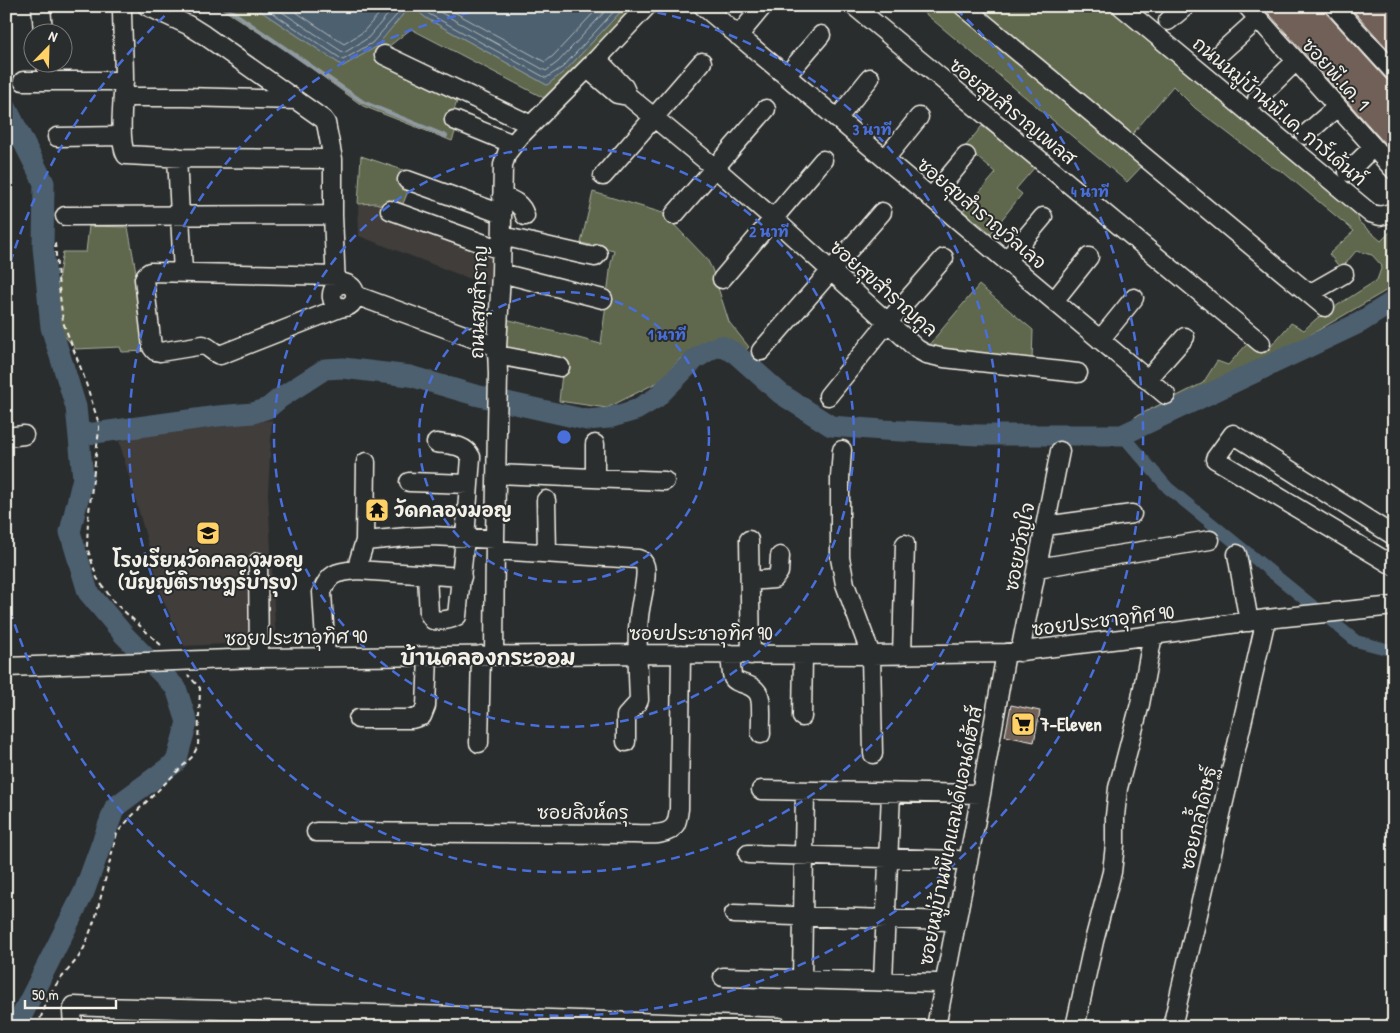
<svg xmlns="http://www.w3.org/2000/svg" width="1400" height="1033" font-family="'Patrick Hand','Playpen Sans Thai',sans-serif">
<rect width="100%" height="100%" fill="#2a2d2e"/>
<filter id="ink" filterUnits="userSpaceOnUse"><feTurbulence type="fractalNoise" baseFrequency=".02" numOctaves="2"/><feDisplacementMap in="SourceGraphic" scale="10" xChannelSelector="R" yChannelSelector="G"/><feConvolveMatrix kernelMatrix="1 2 1 2 8 2 1 2 1" color-interpolation-filters="sRGB"/></filter>
<g filter="url(#ink)">
<!-- built -->
<path fill="#3f3c3b" d="M375 203 490 243 491 287 359 236 358 204Z
M272 420 268 494 276 642 184 646 162 598 151 555 119 441 157 433Z"/>
<!-- green -->
<path fill="#5e674e" stroke="#a9ac9b" d="M218 6H253L343 66 375 47 404 13 413 7 426 18 547 85 566 70 626 6H641L546 99 411 29 388 47 379 60 458 98 451 120 458 124 452 141 363 106 289 52Z
M916 6H955L1145 163 1127 182Z
M971 6H1107L1357 213 1359 222 1381 241 1394 228V286L1281 352 1135 417 1203 383 1217 361 1228 365 1248 343 1265 353 1291 323 1304 330 1316 319 1377 280 1382 266 1372 255 1356 251 1341 269 1329 254 1354 231 1283 172 1271 166 1195 108 1173 86 1129 138Z
M982 126 1035 167 1016 189 1022 194 991 233 963 211 996 173 965 147Z
M361 156 415 174 400 211 375 203 358 204Z
M593 192 663 213 707 259 712 269 729 322 749 347 745 351 728 342 716 339 704 342 681 358 660 381 607 408 559 401 563 364 505 352 506 319 601 344 611 263 614 250 581 243Z
M89 226 128 227 150 351 122 352 120 347 76 349 59 330 56 291 63 252H86Z
M979 285 1033 330 1032 361 928 346Z"/>
<!-- water -->
<path fill="#4d6070" stroke="#909aa0" d="M253 6H626L566 70 547 85 426 18 413 7 404 13 376 47 343 66Z"/>
<g fill="none" stroke-linecap="round" stroke-linejoin="round">
<!-- shore -->
<path stroke="#b1b7b8" stroke-width="1" d="M262 6 343 60 372 43 401 10 406 6
M273 6 344 53 368 38 395 6
M287 6 344 44 363 32 386 6
M419 6 429 14 546 78 563 67 619 6
M429 6 546 71 558 62 610 6
M443 6 545 62 553 56 600 6"/>
<!-- stream -->
<path stroke="#909aa0" stroke-width="4" d="M224 6 363 102 446 136"/>
<!-- canal -->
<path stroke="#4d6070" stroke-width="12" d="M1122 435 1168 488 1356 641 1394 651"/>
<!-- river -->
<path stroke="#4d6070" stroke-width="21" d="M6 107 44 183 43 247 51 327 76 407 83 478 70 532 88 592 125 636 176 688 187 722 176 762 115 807 84 892 16 1027
M80 435 218 416 253 413 268 408 280 398 325 369 343 368 410 376 475 395 587 420 609 418 636 410 656 398 695 359 711 349 721 346 735 353 781 394 831 426 883 430 978 435H1122L1359 323 1394 301"/>
</g>
<!-- building -->
<path fill="#716058" stroke="#f4f1e8" d="M1262 6H1324L1326 13 1386 79 1394 82V154Z
M1349 6H1394V56Z
M1011 705 1040 711 1034 742 1005 736Z"/>
<g fill="none" stroke-linecap="round" stroke-linejoin="round">
<!-- minor casing -->
<g stroke="#f4f1e8" stroke-width="21">
<path id="minor" d="M41 6 43 32
M122 6C122 31 124 56 124 81 123 98 118 141 126 155L184 158 333 159
M147 6 188 25 204 35 323 119 326 123 333 159V215L336 286C322 302 347 318 355 298 356 290 352 285 344 283L336 286
M703 6 1166 395
M854 6 1261 343
M963 6 1325 307
M1121 6 1370 213 1380 216 1394 212
M1247 6 1394 170
M1334 6 1394 72
M1168 21 1186 6
M738 36 763 6
M384 55 531 125
M1218 55 1258 19
M46 62 48 80
M588 69 617 94 628 96 624 87 597 59
M786 76 821 35
M23 81H124
M628 96 715 168 774 219 917 349 926 354 944 358 1078 373
M123 97H184L296 100
M1257 99 1296 61
M837 119 870 78
M454 120 513 144
M1305 135 1337 107
M57 137 122 136
M177 157 183 273
M885 159 919 117
M1348 172 1373 147
M603 176 702 62
M407 180 502 214
M502 196C513 200 522 204 525 216
M931 198 966 156
M390 210 501 250
M674 215 766 109
M65 216 333 215
M502 236 585 255 595 257 598 254
M1006 261 1043 217
M501 273 603 299
M336 276 150 272 146 275 144 279 152 347 155 351 160 352 203 345C210 347 213 353 220 355L342 307
M722 279 823 160
M1309 294 1344 274
M355 295 497 347
M1054 301 1089 257
M1100 340 1134 298
M761 351 882 212
M497 355 560 367
M1147 380 1185 337
M828 396 887 323 944 258
M6 437 24 435
M595 444V478
M842 450 840 478V558L845 584 871 655 873 754
M496 474 665 481
M409 482 469 484
M546 500 547 553
M1045 526 1132 514
M1394 536 1233 434 1215 459 1394 566
M749 540 751 655
M365 541 366 462
M495 550 638 559C642 560 644 562 645 566 648 579 640 603 639 617 636 644 638 672 639 700L637 704 626 716V742
M1237 554 1249 622
M258 562 259 658
M1037 568 1210 540
M357 570 462 577
M427 575 429 614 433 620C441 621 450 620 457 616L465 538 471 457C465 444 449 445 436 443
M750 581 774 579 779 572 780 556
M1020 652 1060 451
M730 654C731 660 731 674 733 678 737 685 753 682 759 695 763 704 760 724 761 734
M494 655 495 539 498 374 497 347 501 273 503 165 507 153 520 136 597 59 647 6
M902 655 905 544
M326 657 322 592C329 572 338 572 357 570L359 560 365 541 407 537 432 536 495 539
M6 667 259 658 637 654 871 655 1006 653 1153 635 1266 619 1394 606
M802 717 803 655
M358 719H412L422 716 426 706 428 657
M479 743 481 655
M761 790 981 794
M316 832 634 834C646 834 668 837 675 825 678 820 678 814 679 809L681 654
M748 854 958 860
M734 914 948 921
M723 977 937 983
M802 979 805 792
M883 981 891 793
M73 1027 72 1011 74 1006 98 1007 498 1017 779 1027
M936 1027 981 794 1006 653
M1075 1027 1094 941 1112 872 1115 845V816L1118 788 1140 704 1153 635
M1172 1027 1266 619"/>
</g>
<!-- path -->
<path stroke="#f4f1e8" stroke-width="2" stroke-dasharray="5 4" stroke-linecap="butt" d="M55 243 58 278 63 322 83 374 99 424V430L88 520 87 547 97 578 114 602 163 647
M37 1027 50 994 58 982 78 958 84 948 96 916 117 833 131 817 192 757 198 746 200 688 188 675"/>
<!-- minor -->
<use href="#minor" stroke="#2a2d2e" stroke-width="18"/>
</g>
</g>
<!-- distance rings -->
<g fill="none" stroke="#486fdb" stroke-width="2.5" stroke-dasharray="9 6">
<circle cx="564" cy="437" r="145"/>
<circle cx="564" cy="437" r="290"/>
<path d="M628 7A435 435 0 1 1 500 7"/>
<path d="M6 277A580 580 0 0 1 172 9M956 9A580 580 0 1 1 6 597"/>
</g>
<!-- icons -->
<defs>
<g id="temple-square" transform="scale(1.25)"><rect x="-9" y="-9" width="18" height="18" rx="4" fill="#ffd166" stroke="#2a2d2e"/><path d="M0-6L5-2H3V0L6.5 2.5H4V6H1.5V3h-3V6H-4V2.5H-6.5L-3 0V-2H-5Z" fill="#111"/></g>
<g id="school-square" transform="scale(1.25)"><rect x="-9" y="-9" width="18" height="18" rx="4" fill="#ffd166" stroke="#2a2d2e"/><path d="M0-5L7-2L0 1L-7-2ZM-4 1L0 2.5L4 1V4Q0 6-4 4Z" fill="#111"/></g>
<g id="supermarket-square" transform="scale(1.25)"><rect x="-9" y="-9" width="18" height="18" rx="4" fill="#ffd166" stroke="#2a2d2e"/><path d="M-6-5.5h2.5l.6 2H6L4.5 2H-2.5L-4.4-4H-6ZM-1.5 3.2a1.3 1.3 0 1 0 .1 0ZM3 3.2a1.3 1.3 0 1 0 .1 0Z" fill="#111"/></g>
</defs>
<g fill-rule="evenodd">
<use href="#temple-square" x="377" y="510"/>
<use href="#school-square" x="208" y="533"/>
<use href="#supermarket-square" x="1023" y="724"/>
</g>
<g text-anchor="middle" stroke-width="4" stroke-linejoin="round" paint-order="stroke">
<!-- street labels -->
<g font-size="19" fill="#f4f1e8" stroke="#2a2d2e">
<text transform="translate(1336 74) rotate(48)" y="7">ซอยพี.เค. 1</text>
<text transform="translate(1013 111) rotate(39)" y="7">ซอยสุขสำราญเพลส</text>
<text transform="translate(1280 111) rotate(40)" y="7">ถนนหมู่บ้านพี.เค. การ์เด้นท์</text>
<text transform="translate(982 213) rotate(40)" y="7">ซอยสุขสำราญวิลเลจ</text>
<text transform="translate(884 288) rotate(41)" y="7">ซอยสุขสำราญคูล</text>
<text transform="translate(478 302) rotate(-88)" y="7">ถนนสุขสำราญ</text>
<text transform="translate(1019 547) rotate(-79)" y="7">ซอยขวัญใจ</text>
<text transform="translate(1103 620) rotate(-7)" y="7">ซอยประชาอุทิศ 90</text>
<text x="701" y="640">ซอยประชาอุทิศ 90</text>
<text transform="translate(296 637) rotate(-1)" y="7">ซอยประชาอุทิศ 90</text>
<text x="583" y="819">ซอยสิงห์ครุ</text>
<text transform="translate(1198 818) rotate(-77)" y="7">ซอยกล้ำดิษฐ์</text>
<text transform="translate(950 836) rotate(-79)" y="7">ซอยหมู่บ้านพีเคแลนด์แอนด์เฮ้าส์</text>
</g>
<!-- poi labels -->
<g font-size="19" font-weight="bold" fill="#f4f1e8" stroke="#2a2d2e" text-anchor="start">
<text x="394" y="517">วัดคลองมอญ</text>
<text x="208" y="567" text-anchor="middle">โรงเรียนวัดคลองมอญ<tspan x="208" dy="22">(บัญญัติราษฎร์บำรุง)</tspan></text>
<text x="1040" y="731">7-Eleven</text>
</g>
<!-- quarter labels -->
<g font-size="21" font-weight="bold" fill="#f4f1e8" stroke="#2a2d2e">
<text x="488" y="665">บ้านคลองกระออม</text>
</g>
</g>
<circle cx="564" cy="437" r="8" fill="#486fdb" stroke="#2a2d2e" stroke-width="2.5"/>
<g font-size="15" text-anchor="middle" font-weight="bold" fill="#486fdb" stroke="#2a2d2e" stroke-width="4" stroke-linejoin="round" paint-order="stroke">
<text x="872" y="135">3 นาที</text>
<text x="1090" y="197">4 นาที</text>
<text x="769" y="237">2 นาที</text>
<text x="667" y="340">1 นาที</text>
</g>
<!-- margin -->
<rect width="1400" height="1033" fill="none" stroke="#2a2d2e" stroke-width="25"/>
<rect x="12" y="12" width="1375" height="1008" fill="none" stroke="#f4f1e8" stroke-width="2" filter="url(#ink)"/>
<!-- north arrow -->
<g transform="translate(48 48) rotate(23)"><circle r="24" fill="#2a2d2e" stroke="#7b7b78"/>
<path d="M0-4L9 19L0 12L-9 19Z" fill="#ffd166"/>
<text y="-8" font-size="14" font-weight="bold" text-anchor="middle" fill="#f4f1e8">N</text>
</g>
<!-- scale -->
<path d="M25 1000v8h91v-8" fill="none" stroke="#f4f1e8" stroke-width="2.5"/>
<text x="32" y="1000" font-size="15" fill="#f4f1e8" stroke="#2a2d2e" stroke-width="4" paint-order="stroke">50 m</text>
</svg>
